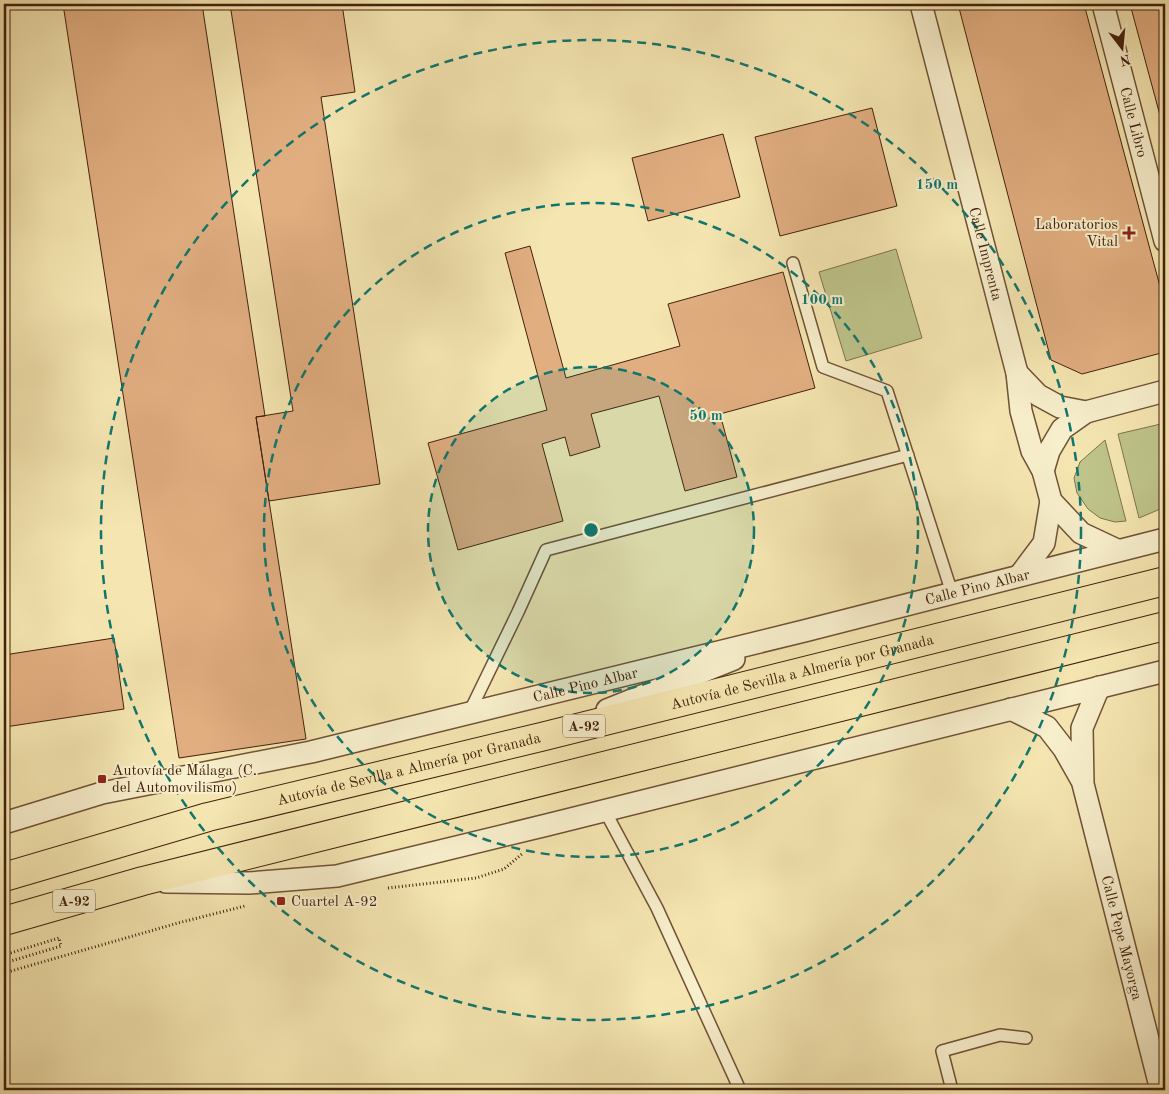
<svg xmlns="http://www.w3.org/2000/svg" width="1169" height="1094" font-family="'Old Standard TT',serif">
<rect width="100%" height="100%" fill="#f5e6b1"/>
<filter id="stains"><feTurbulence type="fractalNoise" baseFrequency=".004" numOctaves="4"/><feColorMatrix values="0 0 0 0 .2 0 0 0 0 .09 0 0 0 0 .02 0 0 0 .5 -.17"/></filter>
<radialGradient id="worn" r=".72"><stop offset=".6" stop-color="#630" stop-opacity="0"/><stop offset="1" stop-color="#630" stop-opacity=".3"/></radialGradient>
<!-- green -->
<path fill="#bec48a" stroke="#80724c" d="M896 249 922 338 846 361 819 272Z
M1165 423V507L1139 518 1118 434Z
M1105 440 1126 521 1115 522 1100 518 1088 509 1077 493 1074 478 1080 462Z"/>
<!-- building -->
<path fill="#e1ae80" stroke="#42210d" d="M63 4H202L265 416 256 417 306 739 179 758Z
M230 4H342L355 92 321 97 380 484 269 501 256 417 293 411Z
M958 4H1084L1165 305V352L1082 374 1051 360Z
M1130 4H1165V134Z
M872 108 897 206 780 236 755 137Z
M723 134 740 197 648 221 632 158Z
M530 246 566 378 680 346 668 304 783 272 815 388 720 414 737 477 685 491 659 396 591 414 600 447 570 456 565 437 542 444 563 521 458 550 428 443 547 410 505 253Z
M114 638 124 709 5 727 4 655Z"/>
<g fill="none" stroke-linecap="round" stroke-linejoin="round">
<!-- lane casing -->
<g stroke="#6f5236" stroke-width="14">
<path id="lane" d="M793 263 823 367 887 391 952 593
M469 713 518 612 546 550 908 455
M605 811 657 908 740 1090
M952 1090 942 1051 1000 1035 1026 1038"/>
</g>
<!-- street casing -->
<g stroke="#6f5236" stroke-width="24">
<g id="street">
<path id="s1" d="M921 4 1017 373 1021 411 1032 451 1043 471 1051 501 1081 533 1117 550"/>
<path id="s2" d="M1103 4 1165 241"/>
<path d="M1017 373 1038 395 1060 407 1086 412 1165 391"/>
<path d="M1043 471 1049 451 1062 429 1086 412"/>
<path d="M1020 575 1044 543 1051 501"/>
<path id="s3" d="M1099 687 1082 728 1083 784 1161 1090"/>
<path d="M1011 709 1047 727 1064 749 1081 779"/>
<path d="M607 710 734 659"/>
<path id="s4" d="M4 823 102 793 311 752 804 631 1165 539"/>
<path d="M166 882 249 883 337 876 547 825 1165 671"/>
</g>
</g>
<!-- highway casing -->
<g stroke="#42210d" stroke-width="30">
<g id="highway">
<path id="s5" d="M4 877 208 817 541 737 1165 581"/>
<path d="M4 921 143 881 1165 626"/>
</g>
</g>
<!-- path -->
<path stroke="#42210d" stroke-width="3" stroke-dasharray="1 2.5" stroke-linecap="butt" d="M388 888 476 878 504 869 522 854
M4 955 59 938 61 946 4 963
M4 973 178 923 245 906"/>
<!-- lane -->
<use href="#lane" stroke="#f8efcc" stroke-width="11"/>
<!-- street -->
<use href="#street" stroke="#f8efcc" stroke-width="21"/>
<!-- highway -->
<use href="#highway" stroke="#f5e6b1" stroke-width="28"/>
</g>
<!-- distance rings -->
<circle cx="591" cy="530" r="163" fill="#0f766e" fill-opacity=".12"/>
<g fill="none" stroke="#0f766e" stroke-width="2.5" stroke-dasharray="9 6">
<circle cx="591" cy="530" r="163"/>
<circle cx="591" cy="530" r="327"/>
<circle cx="591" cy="530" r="490"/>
</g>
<!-- markers -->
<g fill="#8f2418" stroke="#f8efcc" stroke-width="2">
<path d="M1126.5 225.5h5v5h5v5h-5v5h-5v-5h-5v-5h5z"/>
<rect x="97" y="774" width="10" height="10" rx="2.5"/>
<rect x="276" y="896" width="10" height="10" rx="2.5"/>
</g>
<g text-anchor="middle" stroke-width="4" stroke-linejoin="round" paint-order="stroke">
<!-- shield labels -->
<g fill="#f8efcc" stroke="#795f46" stroke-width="1">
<rect x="563" y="714.5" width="42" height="23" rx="4"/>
<rect x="53" y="889.5" width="42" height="23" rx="4"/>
</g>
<g font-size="14" font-weight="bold" fill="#42210d">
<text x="584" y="731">A-92</text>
<text x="74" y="906">A-92</text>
</g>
<!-- street labels -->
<g font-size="15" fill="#42210d" stroke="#f8efcc">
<text dy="5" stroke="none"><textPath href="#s2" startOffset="122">Calle Libro</textPath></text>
<text dy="5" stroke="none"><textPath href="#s1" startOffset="258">Calle Imprenta</textPath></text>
<text dy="5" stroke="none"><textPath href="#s4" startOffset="1002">Calle Pino Albar</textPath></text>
<text dy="5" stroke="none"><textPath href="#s5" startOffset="824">Autovía de Sevilla a Almería por Granada</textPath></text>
<text dy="5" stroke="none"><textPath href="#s4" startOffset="598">Calle Pino Albar</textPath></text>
<text dy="5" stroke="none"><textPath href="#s5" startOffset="419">Autovía de Sevilla a Almería por Granada</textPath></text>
<text dy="5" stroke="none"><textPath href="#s3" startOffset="259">Calle Pepe Mayorga</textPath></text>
</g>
<!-- poi labels -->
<g font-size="15" fill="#42210d" stroke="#f8efcc" text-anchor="start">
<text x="1118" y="229" text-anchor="end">Laboratorios<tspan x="1118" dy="17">Vital</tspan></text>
<text x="112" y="775">Autovía de Málaga (C.<tspan x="112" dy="17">del Automovilismo)</tspan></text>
<text x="291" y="906">Cuartel A-92</text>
</g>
</g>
<circle cx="591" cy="530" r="8" fill="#0f766e" stroke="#f8efcc" stroke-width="2.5"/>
<g font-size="15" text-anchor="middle" font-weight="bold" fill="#0f766e" stroke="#f8efcc" stroke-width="4" stroke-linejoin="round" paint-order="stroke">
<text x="937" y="189">150 m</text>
<text x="822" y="304">100 m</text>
<text x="706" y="420">50 m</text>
</g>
<!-- margin -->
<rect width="1169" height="1094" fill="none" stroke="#f5e6b1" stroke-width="20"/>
<rect x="5" y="5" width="1159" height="1084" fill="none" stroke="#42210d" stroke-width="2.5"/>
<rect x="10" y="10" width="1149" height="1074" fill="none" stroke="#42210d"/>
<!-- north arrow -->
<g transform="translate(1122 48) rotate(164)" stroke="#f8efcc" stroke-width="4" paint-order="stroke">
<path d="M0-4L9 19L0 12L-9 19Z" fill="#42210d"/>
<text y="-8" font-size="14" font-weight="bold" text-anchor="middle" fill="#42210d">N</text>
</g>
<rect width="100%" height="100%" filter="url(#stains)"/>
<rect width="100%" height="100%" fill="url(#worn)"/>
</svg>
